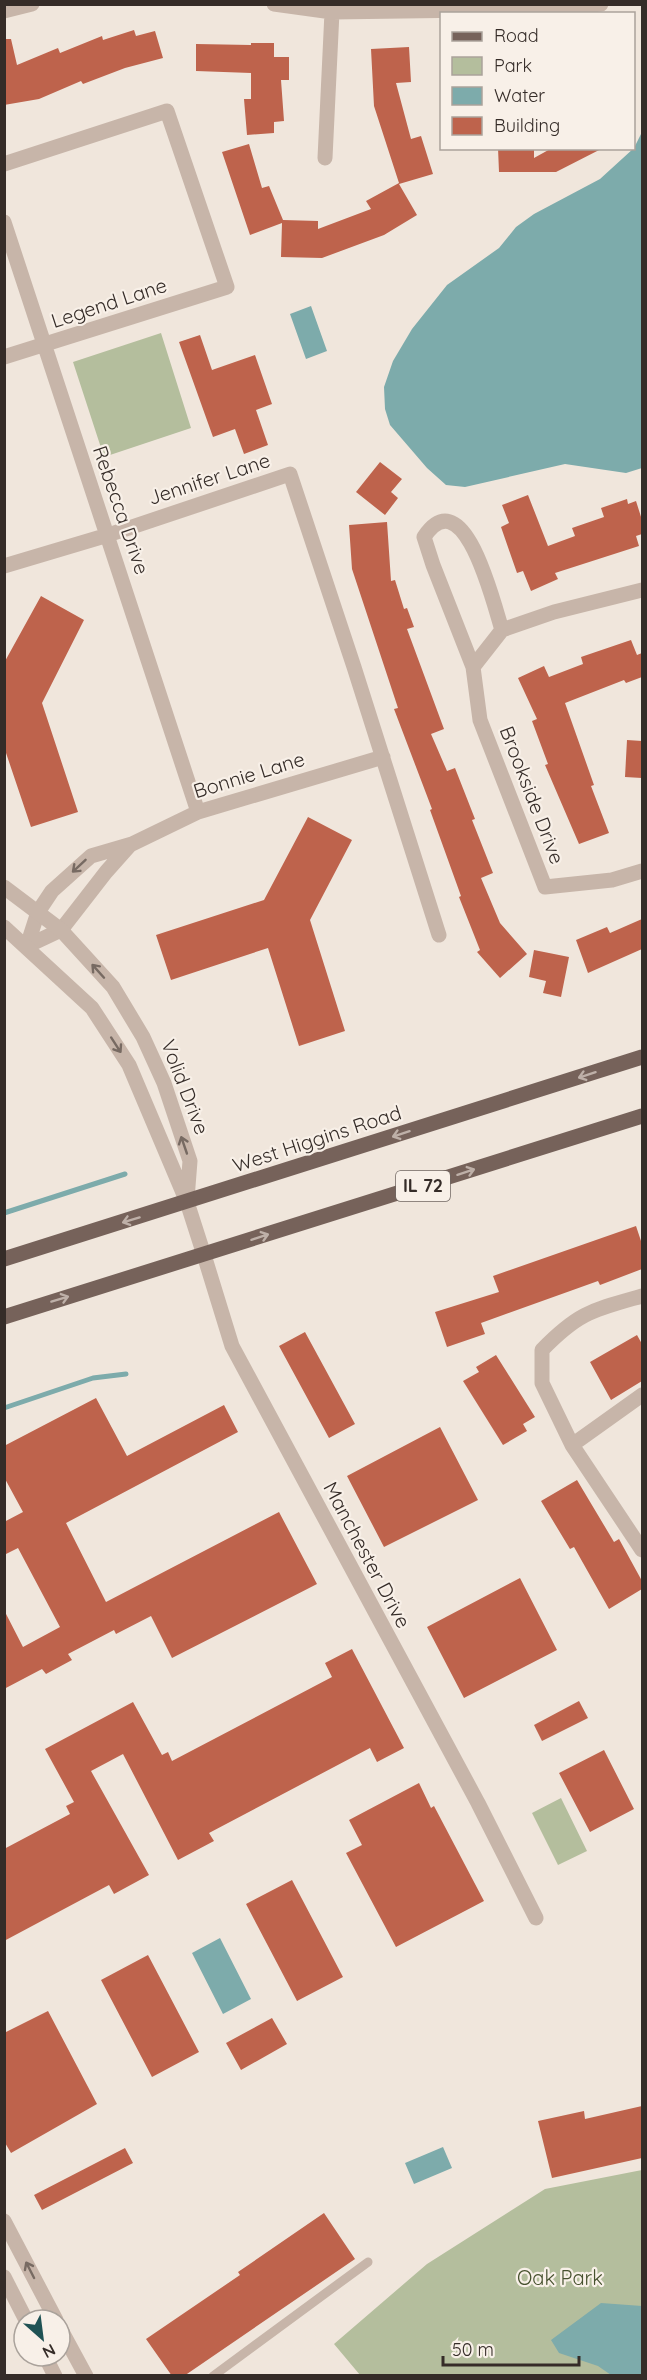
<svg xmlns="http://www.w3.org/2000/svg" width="647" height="2380" font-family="Quicksand,sans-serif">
<rect width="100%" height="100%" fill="#f0e6dc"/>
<!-- green -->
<path fill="#b4be9d" d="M161 333 191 428 104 457 73 362Z
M561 1798 587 1851 558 1865 532 1813Z
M642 2170V2375H360L334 2344 427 2264 545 2189Z"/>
<!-- water -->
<path fill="#7dabab" d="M642 132V468L626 473 565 464 465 487 446 485 427 468 390 425 385 409 384 387 393 361 412 329 447 285 499 248 516 227 534 214 600 179 634 148Z
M311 306 327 351 306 359 290 314Z
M220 1938 251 1999 223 2014 192 1953Z
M443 2147 452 2168 414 2184 405 2163Z
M601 2303 642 2306V2375H611L598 2366 559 2353 551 2340Z"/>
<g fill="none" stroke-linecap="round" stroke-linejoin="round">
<!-- stream -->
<path stroke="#7dabab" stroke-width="5" d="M4 1213 125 1174
M4 1408 93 1378 126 1374"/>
</g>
<!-- building -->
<path fill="#be634c" d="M134 30 136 36 155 31 163 58 125 68 83 84 81 81 39 99 4 105V39H11L17 65 58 48 60 53 102 36 103 40Z
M251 43H274V57H289V80H281L284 121 274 122V133L247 135 244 99H251V73L196 71V44L251 45Z
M409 47 411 82 396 83 411 139 421 136 433 174 399 184 417 215 384 235 322 258 281 257 282 223 250 235 222 152 249 144 262 188 269 186 283 220 318 221V229L371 209 366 201 399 183 374 106 371 49Z
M498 148H534V158L552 148H603L556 172H499Z
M200 335 212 370 255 355 272 404 256 410 268 445 244 454 235 429 213 437 179 342Z
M380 462 402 479 391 492 398 498 385 515 356 492Z
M528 495 548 546 575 536 572 528 604 517 601 508 627 499 628 504 636 501 642 520V534L636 536 639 546 555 573 558 579 531 591 523 571 517 573 501 527 509 523 502 505Z
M387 522 391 581 395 580 404 609 407 608 414 627 407 629 444 729 431 734 447 771 455 768 475 819 472 820 493 873 481 878 500 923 527 954 500 978 477 952 480 950 459 897 461 896 430 810 432 809 394 709 398 708 352 569 349 525Z
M41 596 84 620 42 703 78 812 31 827 4 747V663Z
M631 640 637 655 642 653V677L626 683 624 680 565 703 594 785 591 786 609 833 579 844 545 765 548 764 532 721 537 719 518 678 544 666 549 677 583 664 581 657Z
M627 740 642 741V778L625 777Z
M308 817 352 840 310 920 345 1031 299 1046 268 948 171 980 156 935 264 900Z
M642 919V949L588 973 576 940 607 927 610 933Z
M534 950 569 957 561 997 543 993 546 981 529 977Z
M636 1226 642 1244V1269L600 1285 598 1281 481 1323 485 1334 447 1347 435 1312 499 1292 493 1276Z
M305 1332 355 1424 329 1438 279 1346Z
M637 1335 642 1344V1381L611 1400 590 1362Z
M496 1355 535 1417 523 1424 527 1431 503 1445 463 1381 479 1372 476 1367Z
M96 1398 127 1456 224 1405 238 1432 66 1523 106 1602 279 1512 317 1584 172 1658 151 1616 116 1634 114 1630 68 1654 72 1660 46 1674 42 1669 4 1689V1610L23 1647 60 1627 18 1548 4 1555V1522L23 1512 4 1477V1446Z
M440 1427 478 1500 384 1547 347 1476Z
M577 1480 614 1542 619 1539 642 1581V1589L609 1609 574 1547 570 1549 541 1501Z
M520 1578 557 1650 464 1698 427 1627Z
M352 1649 404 1748 377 1762 370 1748 209 1833 214 1841 178 1860 123 1754 91 1771 149 1875 114 1894 109 1885 4 1941V1849L70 1814 66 1806 74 1802 45 1749 133 1702 162 1755 168 1752 172 1761 332 1677 325 1663Z
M579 1701 588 1718 542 1741 534 1725Z
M604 1750 634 1809 590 1832 559 1773Z
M419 1783 431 1808 434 1806 484 1901 396 1947 346 1853 362 1845 349 1820Z
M292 1880 343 1977 297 2001 246 1904Z
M148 1955 199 2052 152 2077 101 1980Z
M48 2011 97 2104 11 2153 4 2141V2033Z
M272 2018 287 2044 241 2070 226 2043Z
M642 2106V2158L552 2178 538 2121 584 2111 585 2119Z
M125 2148 133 2163 42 2210 34 2195Z
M324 2213 355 2259 184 2376H172L146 2339 240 2275 238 2272Z"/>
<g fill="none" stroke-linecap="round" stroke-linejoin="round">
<!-- service -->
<path stroke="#c7b5a9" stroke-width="9" d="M213 2376 368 2262"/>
<!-- minor -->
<path stroke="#c7b5a9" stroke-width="15" d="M274 4 332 12 555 9 601 4
M4 11 32 4
M325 158 332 12
M4 164 167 111 227 287 4 357
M4 222 198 812
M4 566 108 535 290 474 354 667 439 935
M502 630 473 667 480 720 545 887 612 880 642 871
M502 630 554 612 642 590
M473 667 433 565 424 537C464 477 494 605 502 630
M27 946 38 912 52 891 91 856 132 844 198 812 383 757
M27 946 61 930 106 872 130 845
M204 1255 232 1346 478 1803 536 1918
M642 1296C593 1310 579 1312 542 1350V1383L572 1445 642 1550
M572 1445 642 1395"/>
<!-- tertiary -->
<path stroke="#c7b5a9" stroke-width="15" d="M4 887 61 930 113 987 143 1037 164 1083 190 1161 187 1199
M4 927 92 1008 129 1065 187 1202 204 1255
M4 2221 56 2320
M4 2277 26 2320
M60 2328 86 2376
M45 2356 55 2376"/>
<!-- primary -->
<path stroke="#76625a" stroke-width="15" d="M4 1259 642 1057
M4 1317 642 1116"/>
</g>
<!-- one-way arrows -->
<defs><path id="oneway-shaft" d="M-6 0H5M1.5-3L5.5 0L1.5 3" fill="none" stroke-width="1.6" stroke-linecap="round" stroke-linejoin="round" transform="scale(1.5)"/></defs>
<g stroke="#776a62">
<use href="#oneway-shaft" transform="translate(79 866) rotate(137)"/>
<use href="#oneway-shaft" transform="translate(98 971) rotate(-132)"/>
<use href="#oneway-shaft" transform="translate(116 1045) rotate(57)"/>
<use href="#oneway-shaft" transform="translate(184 1145) rotate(-109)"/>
<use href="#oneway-shaft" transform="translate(30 2270) rotate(-117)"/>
</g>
<g stroke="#beb0a8">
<use href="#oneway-shaft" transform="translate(587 1075) rotate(162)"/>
<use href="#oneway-shaft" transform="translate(401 1134) rotate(162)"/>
<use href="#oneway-shaft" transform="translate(466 1172) rotate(-18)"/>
<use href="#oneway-shaft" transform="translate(131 1220) rotate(163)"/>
<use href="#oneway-shaft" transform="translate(260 1237) rotate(-18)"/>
<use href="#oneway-shaft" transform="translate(60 1299) rotate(-17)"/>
</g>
<g text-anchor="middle" stroke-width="4.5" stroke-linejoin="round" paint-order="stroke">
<!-- shield labels -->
<rect fill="#f8f0e8" stroke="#706762" stroke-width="1.5" x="396" y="1171" width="54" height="30" rx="4.5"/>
<g font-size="18" font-weight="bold" fill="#352c28">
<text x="423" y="1192">IL 72</text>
</g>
<!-- street labels -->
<g font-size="20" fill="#352c28" stroke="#f8f0e8">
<text transform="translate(109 303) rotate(-18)" y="7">Legend Lane</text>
<text transform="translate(209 479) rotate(-18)" y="7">Jennifer Lane</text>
<text transform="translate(121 510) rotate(71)" y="7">Rebecca Drive</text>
<text transform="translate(249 775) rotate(-17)" y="7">Bonnie Lane</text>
<text transform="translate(532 795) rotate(69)" y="7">Brookside Drive</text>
<text transform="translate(185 1087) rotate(69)" y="7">Volid Drive</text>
<text transform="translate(317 1139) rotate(-18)" y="7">West Higgins Road</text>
<text transform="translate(367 1555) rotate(62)" y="7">Manchester Drive</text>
</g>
<!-- park labels -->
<g font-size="20" fill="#46512e" stroke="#f8f0e8">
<text x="560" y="2285">Oak Park</text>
</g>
</g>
<!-- border -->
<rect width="647" height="2380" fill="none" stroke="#352c28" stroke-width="12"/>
<!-- legend -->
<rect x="440" y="12" width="195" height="138" fill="#f8f0e8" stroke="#aaa29b" stroke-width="1.5"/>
<rect x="452" y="32" width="30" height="9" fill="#76625a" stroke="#aaa29b" stroke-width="1.5"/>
<text x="494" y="42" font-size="18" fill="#352c28">Road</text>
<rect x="452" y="57" width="30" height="18" fill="#b4be9d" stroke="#aaa29b" stroke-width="1.5"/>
<text x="494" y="72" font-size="18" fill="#352c28">Park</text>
<rect x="452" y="87" width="30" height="18" fill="#7dabab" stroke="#aaa29b" stroke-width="1.5"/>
<text x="494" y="102" font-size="18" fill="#352c28">Water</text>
<rect x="452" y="117" width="30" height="18" fill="#be634c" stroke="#aaa29b" stroke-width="1.5"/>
<text x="494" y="132" font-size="18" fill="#352c28">Building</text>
<!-- north arrow -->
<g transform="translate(42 2338) rotate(152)"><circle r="28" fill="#f8f0e8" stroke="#aaa29b" stroke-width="1.5"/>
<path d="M0-4.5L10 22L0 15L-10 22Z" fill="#205254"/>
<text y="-9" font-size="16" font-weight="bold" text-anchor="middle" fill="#352c28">N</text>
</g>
<!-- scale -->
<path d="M443 2356v9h136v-9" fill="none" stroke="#352c28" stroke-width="3"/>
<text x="452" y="2356" font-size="18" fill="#352c28" stroke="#f8f0e8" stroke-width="4.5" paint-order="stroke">50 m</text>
</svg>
